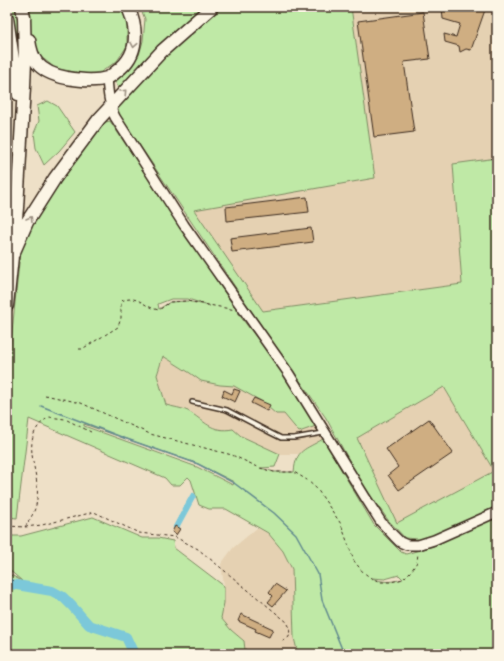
<svg xmlns="http://www.w3.org/2000/svg" width="504" height="661" font-family="'Patrick Hand',sans-serif">
<rect width="100%" height="100%" fill="#eee0c7"/>
<filter id="ink" filterUnits="userSpaceOnUse"><feTurbulence type="fractalNoise" baseFrequency=".025" numOctaves="2"/><feDisplacementMap in="SourceGraphic" scale="8" xChannelSelector="R" yChannelSelector="G"/><feConvolveMatrix kernelMatrix="1 2 1 2 8 2 1 2 1" color-interpolation-filters="sRGB"/></filter>
<g filter="url(#ink)">
<!-- built -->
<path fill="#e5d1b2" d="M351 7H497V158L453 164 463 284 263 311 193 209 374 178Z
M163 356 190 373 201 381 220 385H234L261 401 276 414H284L299 432 316 426 323 439 298 454H280L241 436 233 429 222 431 209 425 186 410 166 405 157 375Z
M444 387 494 471 396 524 357 438Z
M257 528 268 533 283 551 292 569 294 638 298 654H248L245 650 244 641 231 630 221 618 224 603V586L221 564 233 548Z"/>
<!-- green -->
<path fill="#bfe9a6" stroke="#7d8a62" fill-rule="evenodd" d="M9 7H16L20 47H18L15 45Z
M26 7H122L127 22V46L117 61 101 72 84 74 55 68 40 56 33 45Z
M140 7H206L119 90 115 81 127 71 139 55 143 41 145 19Z
M221 7H351L375 178 194 210 263 311 462 284 453 164 497 158V654H298L294 638 292 569 283 551 268 533 226 509H209L199 505 191 480 188 477 180 485H171L165 478 29 419 17 518 7 517V382L20 253 26 236 41 210 101 123 110 121 243 320 288 378 316 426 299 432 284 414H276L261 401 234 386 220 385 201 381 190 373 163 356 157 375 166 405C173 407 182 408 188 411 205 421 211 433 233 429L241 436 280 454 275 467 261 468 274 472H294C296 449 305 450 323 439L374 525 401 552 406 554 434 546V541L418 545V539L405 538 388 520 361 482 326 418 252 312 118 113 117 105 166 54ZM171 299H188L210 306 187 301 170 302 159 309 158 304ZM444 387 494 471 397 523 357 438ZM84 424 198 464 234 482 233 485 197 467 84 426ZM399 575 403 579C392 582 383 583 372 578L385 579Z
M48 101 57 106 75 132 59 151 44 165 36 148 34 133 39 121 37 106Z
M93 517 142 538H158L173 541 174 548 224 586V603L221 618 231 630 244 641 245 650 248 654H7V573L22 581 7 568V536H21Z"/>
<g fill="none" stroke-linecap="round" stroke-linejoin="round">
<!-- stream -->
<path stroke="#61898e" stroke-width="1.5" d="M41 406 124 438 198 464 234 483 274 513 296 534 318 574 322 600 344 654"/>
<!-- canal -->
<path stroke="#7bc8d9" stroke-width="6" d="M176 527 193 496"/>
<!-- river -->
<path stroke="#7bc8d9" stroke-width="10" d="M7 582 11 584 52 591 63 597 72 606 89 625 126 637 134 654"/>
</g>
<!-- building -->
<path fill="#cfae82" stroke="#3b2a1e" d="M442 7H486L471 50 466 49 460 52 459 46 445 42 444 34 456 37 460 24 443 19Z
M423 12 430 59 404 62 414 132 374 137 358 21Z
M307 197 309 212 227 221 226 207Z
M311 228 313 242 232 252 230 238Z
M234 389 240 391 235 402 222 396 224 390 232 394Z
M254 398 270 405 267 411 251 403Z
M429 419 453 453 399 490 388 475 398 467 386 449Z
M175 526 180 529 176 535 172 532Z
M275 584 286 591 273 606 268 602 273 596 269 592Z
M241 614 273 629 269 637 255 631 256 629 238 621Z"/>
<g fill="none" stroke-linecap="round" stroke-linejoin="round">
<!-- lane casing -->
<g stroke="#3b2a1e" stroke-width="6">
<path id="lane" d="M192 402 227 410 271 433 281 438H294L323 433
M7 648 14 654"/>
</g>
<!-- secondary casing -->
<g stroke="#3b2a1e" stroke-width="12">
<path id="secondary" d="M107 78C108 91 109 105 115 117L184 225 289 374 365 497 381 522 394 536 400 542 407 545H418L434 540 497 512"/>
</g>
<!-- highway casing -->
<g stroke="#3b2a1e" stroke-width="15">
<path id="highway" d="M7 18 18 94
M29 40C30 48 32 56 37 63 44 72 57 76 67 78 79 80 95 82 107 78 111 77 114 73 117 71 139 55 138 30 128 7
M13 254 27 222 55 178 99 119 162 51 212 7
M7 305 17 208 24 87 25 62 24 17 22 7"/>
</g>
<!-- path -->
<path stroke="#3b2a1e" stroke-width="1" stroke-dasharray="3 3" stroke-linecap="butt" d="M79 349H82L118 327 121 318V301C140 294 142 307 159 310L170 302 187 301 236 310
M45 395 81 403 150 434 232 455 260 468 274 472H294L307 480 317 489 341 524 354 561 363 572 371 578 380 582H391L403 579 412 570 417 562 418 553
M7 526 25 527 42 525 94 512 139 533 175 537 198 549 287 622 290 628 289 637 281 642
M25 527C31 518 36 510 37 499 41 470 16 438 49 417L65 419 91 432"/>
<!-- lane -->
<use href="#lane" stroke="#fcf5e5" stroke-width="3"/>
<!-- secondary -->
<use href="#secondary" stroke="#fcf5e5" stroke-width="9"/>
<!-- highway -->
<use href="#highway" stroke="#fcf5e5" stroke-width="12"/>
</g>
<!-- one-way arrows -->
<defs><path id="oneway-chevron" d="M-2-3.5L2.5 0L-2 3.5" fill="none" stroke-width="1.6" stroke-linecap="round" stroke-linejoin="round"/></defs>
<g stroke="#9c9082">
<use href="#oneway-chevron" transform="translate(134 45) rotate(100)"/>
<use href="#oneway-chevron" transform="translate(124 92) rotate(-47)"/>
<use href="#oneway-chevron" transform="translate(30 219) rotate(-59)"/>
</g>
</g>
<!-- margin -->
<rect width="504" height="661" fill="none" stroke="#fcf5e5" stroke-width="24"/>
<rect x="12" y="12" width="480" height="637" fill="none" stroke="#3b2a1e" stroke-width="1.5" filter="url(#ink)"/>
</svg>
